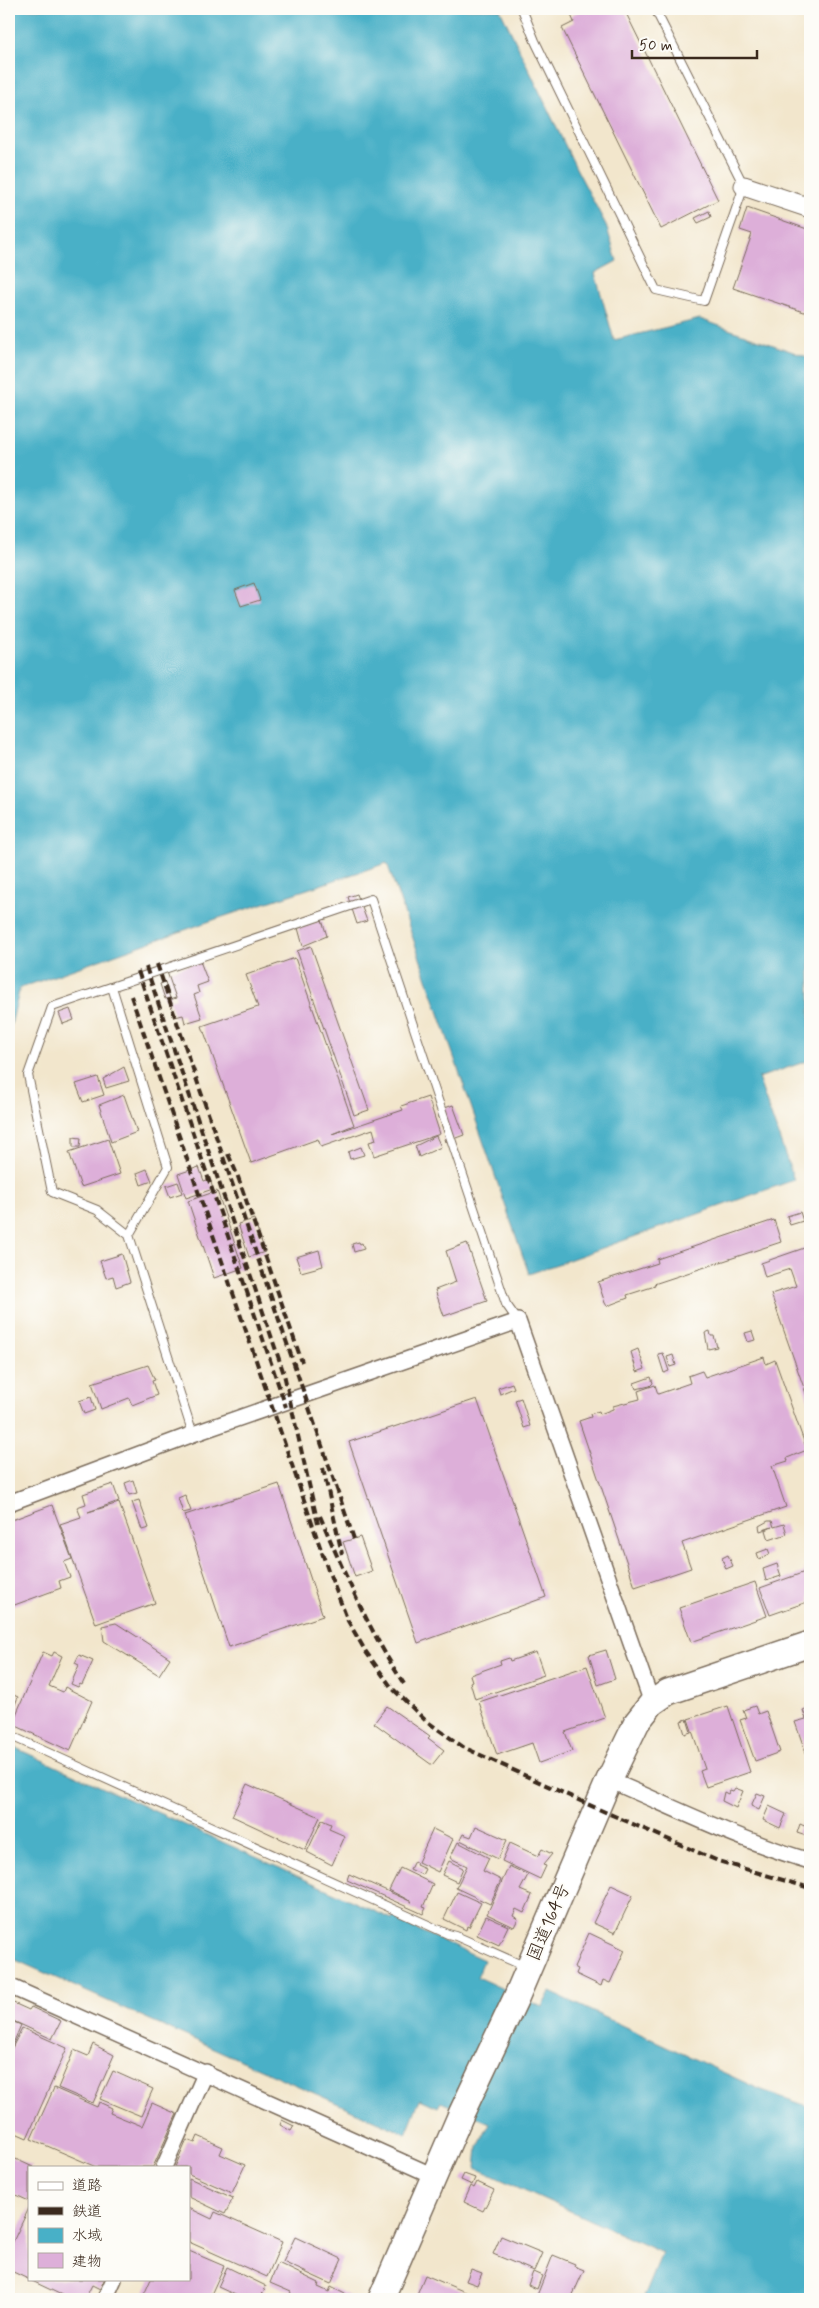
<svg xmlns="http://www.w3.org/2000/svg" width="819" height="2308" font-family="Mynerve,'Klee One',sans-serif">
<rect width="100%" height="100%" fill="#fdfcf7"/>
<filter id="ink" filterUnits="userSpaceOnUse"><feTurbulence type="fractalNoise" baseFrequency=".02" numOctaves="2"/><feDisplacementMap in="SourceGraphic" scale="10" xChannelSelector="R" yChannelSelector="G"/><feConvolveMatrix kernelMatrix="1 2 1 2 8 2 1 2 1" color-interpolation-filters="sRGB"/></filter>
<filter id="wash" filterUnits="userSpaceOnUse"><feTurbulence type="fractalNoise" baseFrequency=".0096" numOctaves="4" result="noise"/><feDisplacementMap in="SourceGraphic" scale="20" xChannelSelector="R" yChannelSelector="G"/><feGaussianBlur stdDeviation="1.12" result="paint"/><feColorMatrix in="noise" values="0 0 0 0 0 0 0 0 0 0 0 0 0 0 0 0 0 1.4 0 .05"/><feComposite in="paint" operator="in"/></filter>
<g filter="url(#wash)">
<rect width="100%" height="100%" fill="#f2e6cc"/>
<!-- water -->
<path fill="#48b0c7" stroke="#426d72" d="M9 9H500L576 168 606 225 617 261 595 273 614 340 700 319 810 358V1060L758 1078 794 1180 529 1274 387 863 216 919 20 988 9 1033Z
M9 1745 392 1919 394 1915 399 1918 398 1921 484 1960 477 1977 542 2007 550 1992 759 2089 810 2107V2299H643L662 2253 476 2168 478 2147 490 2123 441 2102 438 2107 420 2099 406 2134 9 1957Z"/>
<g id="blocks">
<!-- building -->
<path fill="#ddafd9" d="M584 9H594L595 12 602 9H624L718 200 661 229 562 28 574 22 571 15Z
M747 208 810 230V314L733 288 752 234 740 230Z
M709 211 711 217 698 223 695 218Z
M254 583 260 600 241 606 235 590Z
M357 894 367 921 357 924 348 897Z
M322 920 327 936 303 946 298 928Z
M311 946 369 1110 354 1115 297 951Z
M295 958 354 1125 332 1134 403 1110 401 1106 428 1097 440 1134 374 1156 369 1142 376 1140 373 1129 321 1147 318 1139 251 1163 202 1026 258 1007 246 975Z
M200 961 208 982 197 986 199 993 194 995 202 1018 185 1023 183 1015 175 1017 169 1000 176 998 167 972Z
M165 982 170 998 165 999 160 984Z
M70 1009 74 1020 63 1024 59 1013Z
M124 1067 129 1081 106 1088 103 1079Z
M98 1077 104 1095 83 1102 76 1084Z
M124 1095 137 1132 111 1142 99 1105Z
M453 1105 464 1135 445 1142 444 1139 446 1138 437 1111Z
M436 1136 441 1147 419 1157 415 1146Z
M73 1137 81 1138 80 1147H73Z
M108 1139 120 1174 81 1187 69 1152Z
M361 1147 364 1155 350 1159 348 1152Z
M199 1167 204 1181 210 1179 213 1189 186 1198 178 1174Z
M147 1169 152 1181 141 1185 137 1173Z
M178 1182 182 1193 170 1197 166 1186Z
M217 1191 243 1268 214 1278 188 1201Z
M800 1212 803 1221 790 1225 787 1216Z
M254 1219 265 1252 249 1257 238 1224Z
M774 1220 781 1242 654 1284 655 1286 627 1295 628 1298 607 1306 605 1303 598 1282 658 1263 657 1259Z
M359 1242 360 1244 362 1243 364 1249 354 1252 352 1244Z
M467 1243 487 1301 444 1316 435 1290 456 1282 446 1251Z
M810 1246V1405L771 1294 796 1286 790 1269 765 1277 761 1263Z
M319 1250 323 1266 301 1272 296 1257Z
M122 1254 130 1282 116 1287 113 1276 106 1278 100 1261Z
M710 1331 711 1336H714L717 1347 708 1349 705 1333Z
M752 1331 755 1340 748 1342 745 1333Z
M638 1349 645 1369 637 1372 631 1352Z
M663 1353 669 1371 664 1373 658 1354Z
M673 1355 676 1365 670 1367 667 1357Z
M764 1357 766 1364 775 1360 807 1450 787 1458 788 1461 772 1466 786 1507 682 1543 691 1568 635 1587 579 1421 591 1417 590 1414 599 1411 600 1414 613 1409V1406L640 1399 638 1391 655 1385 658 1394 690 1383 688 1376 702 1371 705 1377Z
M148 1365 155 1380 152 1381 157 1395 132 1405 129 1398 101 1409 92 1383Z
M651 1377 653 1383 650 1386 636 1389 634 1383Z
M512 1383 514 1388 500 1394 498 1388Z
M91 1397 95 1410 84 1414 79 1401Z
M521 1398 530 1426 524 1428 515 1400Z
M477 1399 546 1597 418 1643 349 1442Z
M133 1480 137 1493 129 1495 125 1483Z
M113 1484 119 1501 88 1512 119 1503 155 1603 96 1624 60 1524 81 1517 77 1507 86 1504 83 1494Z
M279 1484 323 1616 229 1647 185 1515Z
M185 1495 191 1511 183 1513 178 1498Z
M139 1500 149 1528 142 1530 132 1502Z
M52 1505 72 1559 64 1562 70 1577 59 1581 61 1588 9 1607V1521Z
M768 1521H772L774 1527 784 1524 787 1534 769 1540 766 1530 772 1527 760 1531 759 1526Z
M360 1537 372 1571 355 1577 343 1542Z
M768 1549 770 1554 759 1559 757 1553Z
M728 1555 733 1566 726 1569 722 1558Z
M777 1564 781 1576 766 1581 763 1569Z
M810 1567V1601L770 1615 760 1588 805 1572 804 1569Z
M755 1582 767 1616 691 1642 679 1608Z
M116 1623 170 1658 159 1675 104 1641 102 1626Z
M606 1650 615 1679 598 1685 589 1655Z
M43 1652 52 1656 54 1652 62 1656 49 1686 63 1692 65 1687 92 1701 70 1751 12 1724Z
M536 1652 544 1675 475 1699 470 1682 472 1681 470 1675 501 1664 500 1661 509 1658 510 1661Z
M79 1655 93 1661 82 1685 80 1684 78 1687 71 1684 79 1665 75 1663Z
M587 1666 605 1718 565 1732 572 1751 539 1763 532 1743 497 1755 479 1702Z
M9 1693 18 1697 9 1720Z
M387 1706 430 1736 428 1738 444 1750 432 1765 374 1723Z
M728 1706 750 1772 706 1787 700 1771 705 1769 688 1719Z
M755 1706 758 1714 766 1711 780 1752 755 1761 740 1720 746 1718 743 1710Z
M810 1707V1765L795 1722 806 1719 803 1710Z
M687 1719 691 1732 685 1734 681 1721Z
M247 1784 320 1817 305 1850 232 1816Z
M735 1788 743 1791 736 1808 722 1801 724 1792 728 1794 730 1790 733 1791Z
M757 1793 765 1796 759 1810 751 1806Z
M769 1806 786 1814 780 1828 763 1820Z
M322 1820 331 1824 329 1829 345 1836 332 1865 307 1852Z
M800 1824 809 1828 806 1836 797 1833Z
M476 1826 507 1840 498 1859 460 1840 463 1834 471 1837Z
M433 1829 453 1839 438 1872 418 1862Z
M458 1842 489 1858 483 1871 501 1880 490 1904 456 1888 467 1866 450 1858Z
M510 1843 538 1856 542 1849 552 1854 543 1865 546 1866 540 1879 502 1861Z
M414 1861 417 1863 416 1865 425 1869 422 1875 410 1869Z
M449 1861 463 1868 457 1882 442 1875Z
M509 1866 528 1875 520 1890 532 1895 524 1913 516 1909 513 1916 518 1919 514 1927 487 1914Z
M400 1868 433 1884 423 1907 426 1908 423 1914 347 1880 349 1874 412 1902 389 1890Z
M611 1885 633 1895 615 1933 593 1923Z
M457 1892 481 1903 469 1927 467 1926 466 1930 444 1919Z
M486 1916 508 1926 499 1945 477 1935Z
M589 1933 625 1950 610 1983 603 1980 601 1986 576 1974 578 1969 574 1967Z
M9 2001 29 2010 31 2007 61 2021 52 2039 9 2019Z
M9 2020 21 2025 9 2053Z
M22 2028 67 2048 27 2138 9 2130V2054Z
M93 2044 114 2055 93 2103 58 2088 74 2050 88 2056Z
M113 2071 153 2089 141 2116 100 2099Z
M54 2088 97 2107 99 2102 112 2108 110 2113 142 2126 152 2103 177 2114 153 2167H96L31 2139Z
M282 2120 294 2126 291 2131 280 2125Z
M198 2136 223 2147 220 2154 245 2165 232 2193 189 2174V2167H175L187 2140 195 2143Z
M9 2156 33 2167H29V2201L9 2192Z
M464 2174 475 2178 472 2185 461 2180Z
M189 2178 233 2198 225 2214 189 2197Z
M477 2182 494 2190 483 2211 464 2202 471 2186 474 2188Z
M29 2208V2279H105L100 2289 92 2285 85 2299H70L9 2270V2250Z
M189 2208 212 2219 215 2212 282 2242 267 2277 189 2242Z
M501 2236 542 2253 534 2271 493 2254Z
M295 2237 342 2259 331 2284 283 2262Z
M189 2251 224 2266 209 2299H142L151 2279H189Z
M553 2255 575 2264 574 2266 584 2270 571 2299 536 2298Z
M278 2263 319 2283 318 2287 329 2292 331 2287 349 2296 347 2299H301L290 2294 291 2292 270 2283Z
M227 2267 266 2286 260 2299H244L218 2287Z
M471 2269 482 2273 477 2285 466 2281Z
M533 2272 542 2276 537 2289 528 2285Z
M425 2275 482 2299H415Z"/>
</g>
</g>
<g filter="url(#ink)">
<use href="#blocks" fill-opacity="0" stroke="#7b6c5b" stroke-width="1"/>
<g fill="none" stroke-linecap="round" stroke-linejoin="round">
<!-- service casing -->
<g stroke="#7b6c5b" stroke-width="10">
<path id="service" d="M522 9 535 41 656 290 704 301 744 186 655 9
M112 987 168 1167 129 1235
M193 1434 129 1235 97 1210 52 1192 28 1075 52 1007 371 899 506 1304 518 1321
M9 1735 448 1934 456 1936 526 1967"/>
</g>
<!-- minor casing -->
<g stroke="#7b6c5b" stroke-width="18">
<path id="minor" d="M9 1503 193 1434 518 1321 652 1703
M609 1780C675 1808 741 1841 810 1861
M9 1986 436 2177
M164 2167 206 2072
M105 2299 114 2279"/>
</g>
<!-- tertiary casing -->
<g stroke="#7b6c5b" stroke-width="21">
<path id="tertiary" d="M744 186 810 208"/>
</g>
<!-- trunk casing -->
<g stroke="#7b6c5b" stroke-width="28">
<path id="trunk" d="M381 2299 462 2112 516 1998 609 1780 637 1722 652 1703 668 1692 810 1644"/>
</g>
<!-- service -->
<use href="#service" stroke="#fff" stroke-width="8"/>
<!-- minor -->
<use href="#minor" stroke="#fff" stroke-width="15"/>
<!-- tertiary -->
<use href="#tertiary" stroke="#fff" stroke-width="19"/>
<!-- trunk -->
<use href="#trunk" stroke="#fff" stroke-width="25"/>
<!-- rail -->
<path stroke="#3b2a1e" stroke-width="4" stroke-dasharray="8 4" stroke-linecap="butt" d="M157 964 354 1539
M146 967 284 1374 318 1524
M138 971 286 1407
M131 996 328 1570 348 1621 366 1652 392 1688 425 1720 463 1747 596 1808 718 1861 810 1888
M228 1154 237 1174 302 1362
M323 1468 342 1554
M320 1516C345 1575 370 1633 406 1687"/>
</g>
</g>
<g text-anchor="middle" stroke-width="4" stroke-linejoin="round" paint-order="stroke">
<!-- street labels -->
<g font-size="18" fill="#3b2a1e" stroke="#fdfcf7">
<text transform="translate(548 1922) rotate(-67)" y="6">国道164号</text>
</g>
</g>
<!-- margin -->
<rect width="819" height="2308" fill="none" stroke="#fdfcf7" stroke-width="30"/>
<!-- legend -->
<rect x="28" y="2166" width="162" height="115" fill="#fdfcf7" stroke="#afa8a0"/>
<rect x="38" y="2182" width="25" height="8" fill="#ffffff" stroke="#afa8a0"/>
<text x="72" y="2190" font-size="15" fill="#3b2a1e">道路</text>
<rect x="38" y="2207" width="25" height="8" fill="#3b2a1e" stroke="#afa8a0"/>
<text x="72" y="2216" font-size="15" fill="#3b2a1e">鉄道</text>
<rect x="38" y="2228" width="25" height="15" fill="#48b0c7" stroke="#afa8a0"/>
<text x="72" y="2240" font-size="15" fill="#3b2a1e">水域</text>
<rect x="38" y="2253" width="25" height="15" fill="#ddafd9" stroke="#afa8a0"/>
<text x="72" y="2266" font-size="15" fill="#3b2a1e">建物</text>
<!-- scale -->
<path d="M632 50v8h125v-8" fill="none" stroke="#3b2a1e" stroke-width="2.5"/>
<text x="639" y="50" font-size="15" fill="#3b2a1e" stroke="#fdfcf7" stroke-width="4" paint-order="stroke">50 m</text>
</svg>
